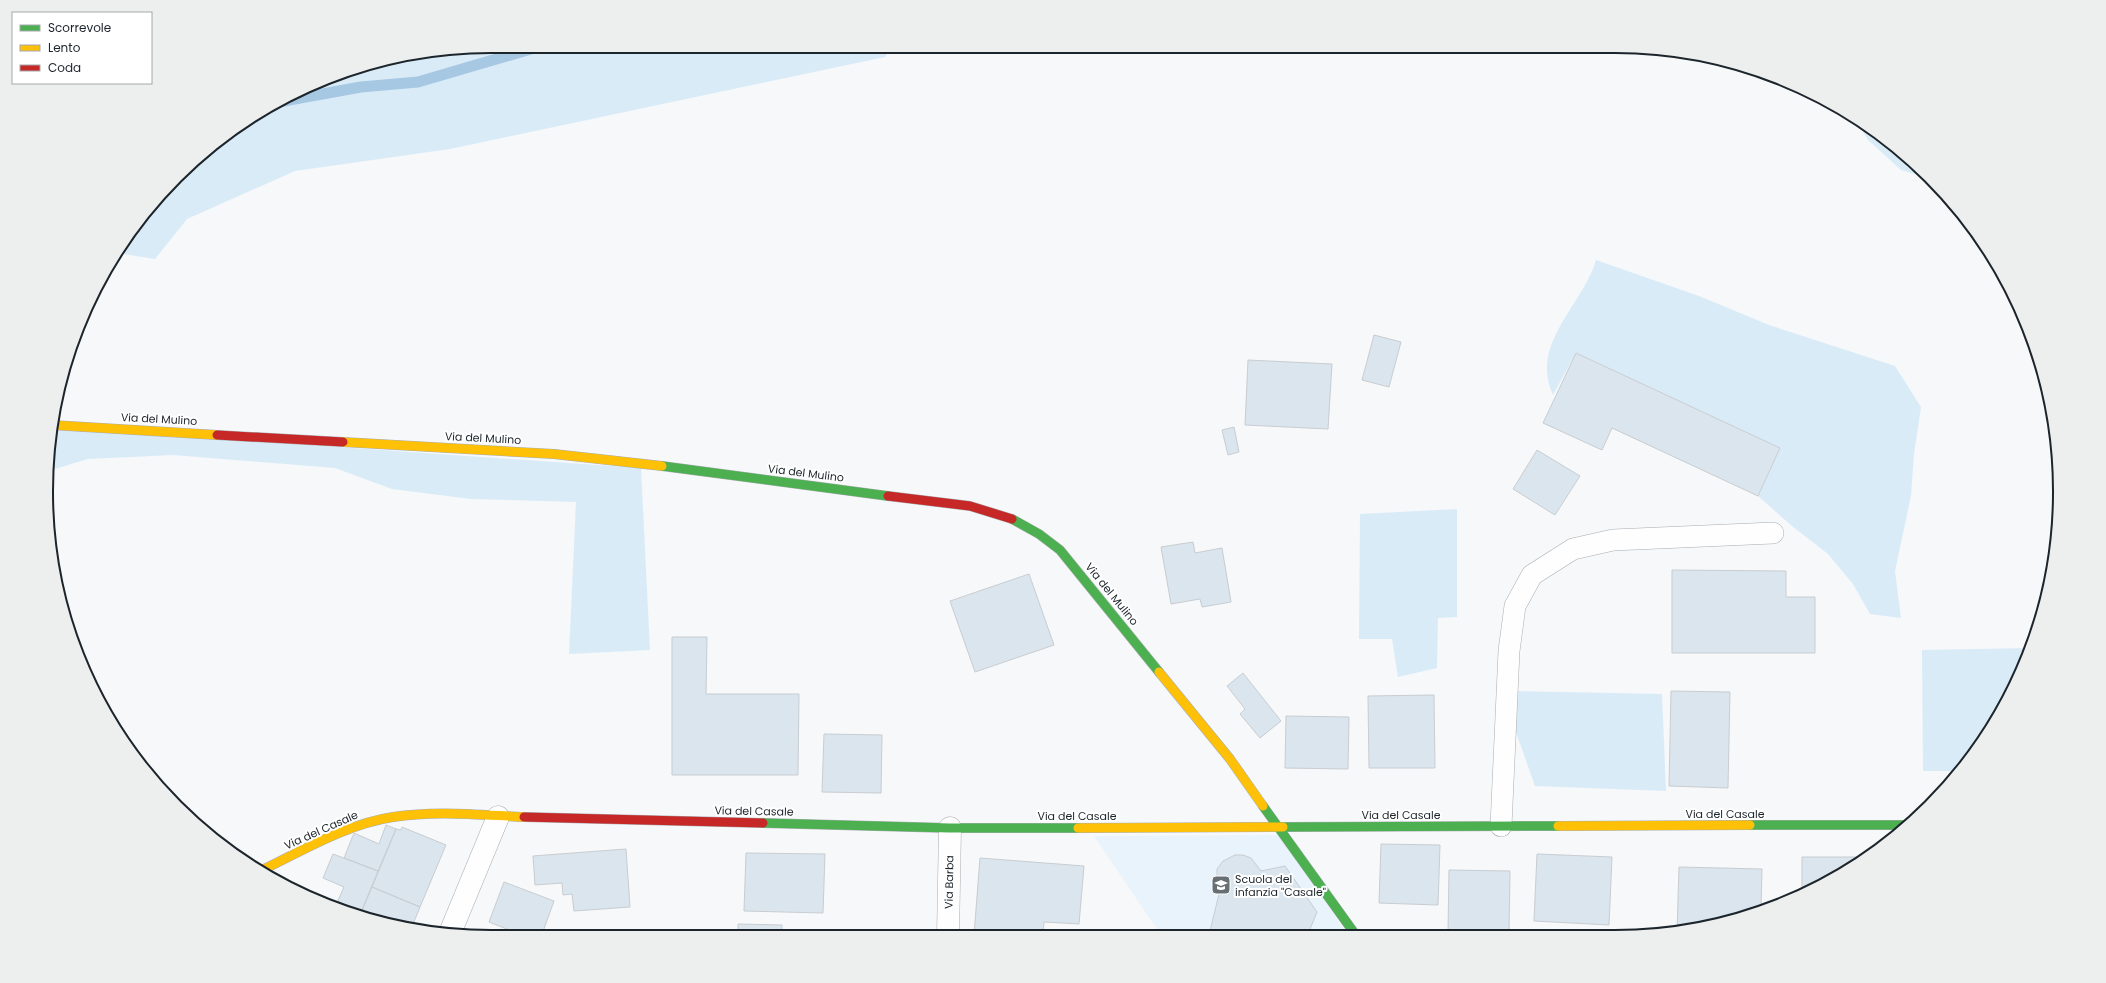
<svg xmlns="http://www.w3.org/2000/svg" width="2106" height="983" font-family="Poppins,sans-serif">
<rect width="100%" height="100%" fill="#f6f8fa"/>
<!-- built -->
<path fill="#e8f3fc" d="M1280 835 1347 934 1161 935 1094 836Z"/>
<!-- green -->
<path fill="#daebf8" d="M492 46H893L885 57 450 149 295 171 187 219 155 259 117 253C130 235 142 215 156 198 213 129 317 73 404 55 432 49 463 49 492 46Z
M1854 117 1862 121 1931 179 1901 170 1868 140Z
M1596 260 1699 296 1769 325 1895 366 1921 407 1914 454 1911 496 1895 571 1901 618 1870 614 1853 584 1828 554 1792 526 1758 496 1779 448 1576 353 1553 395C1529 344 1583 305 1596 260Z
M52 427 641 468 650 650 569 654 576 502 471 499 392 489 335 468 173 455 88 459 48 471Z
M1457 509V617L1438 618 1437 668 1398 677 1392 639H1359L1360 514Z
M2030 648 2026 662 1968 763 1960 771H1923L1922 650Z
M1515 691 1662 694 1666 791 1535 786 1512 721Z"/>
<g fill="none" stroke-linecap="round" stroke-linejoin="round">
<!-- stream -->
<path stroke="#a7c8e3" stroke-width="11" d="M278 102 361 87 418 82 541 46"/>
</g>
<!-- building -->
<path fill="#dbe5ed" stroke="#c8cdd1" d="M1374 335 1401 342 1389 387 1362 380Z
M1576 353 1780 448 1758 496 1612 428 1602 450 1543 423Z
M1248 360 1332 364 1328 429 1245 425Z
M1234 427 1239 452 1228 455 1222 430Z
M1537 450 1580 476 1555 515 1513 489Z
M1193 542 1195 553 1222 548 1231 602 1202 607 1200 599 1171 604 1161 547Z
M1672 570 1786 571V597H1815V653H1672Z
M1029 574 1054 645 975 672 950 601Z
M672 637H707L706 694H799L798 775H672Z
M1243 673 1281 721 1260 738 1240 714 1245 709 1227 686Z
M1671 691 1730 692 1728 788 1669 786Z
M1434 695 1435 768H1369L1368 696Z
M1286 716 1349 717 1348 769 1285 768Z
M824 734 882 735 881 793 822 792Z
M386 825 396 829 378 871 344 858 354 833 379 844Z
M402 827 446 845 420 907 372 887 396 829 401 830Z
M1381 844 1440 845 1438 905 1379 903Z
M626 849 630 907 574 911 572 894 563 895 562 883 535 885 533 856Z
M746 853 825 854 823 913 744 911Z
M333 854 378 871 360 915 335 907 344 887 323 878Z
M1537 854 1612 857 1609 925 1534 921Z
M1235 855H1243L1251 858 1261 871 1285 866 1317 912 1308 934 1209 935 1220 890 1217 884V869L1223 861Z
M1802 857H1865L1802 894Z
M980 858 1084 866 1079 924 1044 922 1043 935H974Z
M1679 867 1762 869 1761 909 1677 932Z
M1449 870 1510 871 1509 934H1448Z
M504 882 554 901 541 937H527L489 922Z
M372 887 420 907 411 929 360 915Z
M738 924 782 925V936H738Z"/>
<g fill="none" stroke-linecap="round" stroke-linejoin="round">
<!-- lane casing -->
<g stroke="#a9aeb1" stroke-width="22">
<path id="lane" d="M1501 826 1509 651 1515 606 1532 575 1573 549 1613 540 1773 533"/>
</g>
<!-- street casing -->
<g stroke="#a9aeb1" stroke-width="23">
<path id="street" d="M450 933 498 817
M948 936 950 828"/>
</g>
<!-- fast casing -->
<g stroke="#a9aeb1" stroke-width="10">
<path id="fast" d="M662 466 888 496
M1012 519 1039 534 1060 550 1159 672
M1263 806 1355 934
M763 823 950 828H1078
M1750 825H1906
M1283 827 1558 826"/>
</g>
<!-- slow casing -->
<g stroke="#a9aeb1" stroke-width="10">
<path id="slow" d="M52 425 217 435
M343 442 554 454 662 466
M1159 672 1230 759 1263 806
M1558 826 1750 825
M1078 828 1283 827
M260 871C302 851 346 824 393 817 436 810 481 815 524 817"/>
</g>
<!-- jam casing -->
<g stroke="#a9aeb1" stroke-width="10">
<path id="jam" d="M217 435 343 442
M888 496 970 506 1012 519
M524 817 763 823"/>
</g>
<!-- lane -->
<use href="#lane" stroke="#fefefe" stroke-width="21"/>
<!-- street -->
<use href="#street" stroke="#fefefe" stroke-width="22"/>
<!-- fast -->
<use href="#fast" stroke="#4caf50" stroke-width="9"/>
<!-- slow -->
<use href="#slow" stroke="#ffc107" stroke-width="9"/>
<!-- jam -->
<use href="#jam" stroke="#c62828" stroke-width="9"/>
</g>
<!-- icons -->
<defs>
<g id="school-square" transform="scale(1)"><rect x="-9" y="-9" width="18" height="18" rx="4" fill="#686f73" stroke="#fff"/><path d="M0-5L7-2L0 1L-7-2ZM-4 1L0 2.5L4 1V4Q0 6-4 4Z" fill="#fff"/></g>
</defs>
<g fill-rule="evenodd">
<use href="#school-square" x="1221" y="885"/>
</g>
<g text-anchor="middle" stroke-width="4" stroke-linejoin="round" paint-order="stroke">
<!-- street labels -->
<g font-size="11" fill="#1c252b" stroke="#fff">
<text transform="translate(159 419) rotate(3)" y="4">Via del Mulino</text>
<text transform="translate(483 438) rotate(3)" y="4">Via del Mulino</text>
<text transform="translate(806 473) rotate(7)" y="4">Via del Mulino</text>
<text transform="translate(1112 594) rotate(51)" y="4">Via del Mulino</text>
<text transform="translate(754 811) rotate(1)" y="4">Via del Casale</text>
<text x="1725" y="818">Via del Casale</text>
<text x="1401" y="819">Via del Casale</text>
<text x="1077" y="820">Via del Casale</text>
<text transform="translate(321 830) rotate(-24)" y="4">Via del Casale</text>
<text transform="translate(949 882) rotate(-89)" y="4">Via Barba</text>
</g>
<!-- poi labels -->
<g font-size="11" fill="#1c252b" stroke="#fff" text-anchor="start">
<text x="1235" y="883">Scuola del<tspan x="1235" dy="13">infanzia "Casale"</tspan></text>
</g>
</g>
<!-- crop -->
<path d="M0 0H2106V983H0ZM491 53H1615A438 438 0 0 1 2053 491V492A438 438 0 0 1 1615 930H491A438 438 0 0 1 53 492V491A438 438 0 0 1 491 53Z" fill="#edeeee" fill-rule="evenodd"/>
<path fill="none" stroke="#1c252b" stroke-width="2" d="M491 53H1615A438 438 0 0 1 2053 491V492A438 438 0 0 1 1615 930H491A438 438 0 0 1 53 492V491A438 438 0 0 1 491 53Z"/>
<!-- legend -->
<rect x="12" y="12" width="140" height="72" fill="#ffffff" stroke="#a4a8aa"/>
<rect x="20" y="25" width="20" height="6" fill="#4caf50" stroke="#a4a8aa"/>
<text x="48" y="32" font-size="12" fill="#1c252b">Scorrevole</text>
<rect x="20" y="45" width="20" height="6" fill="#ffc107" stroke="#a4a8aa"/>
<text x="48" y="52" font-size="12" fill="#1c252b">Lento</text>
<rect x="20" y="65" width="20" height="6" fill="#c62828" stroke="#a4a8aa"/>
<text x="48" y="72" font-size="12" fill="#1c252b">Coda</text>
</svg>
